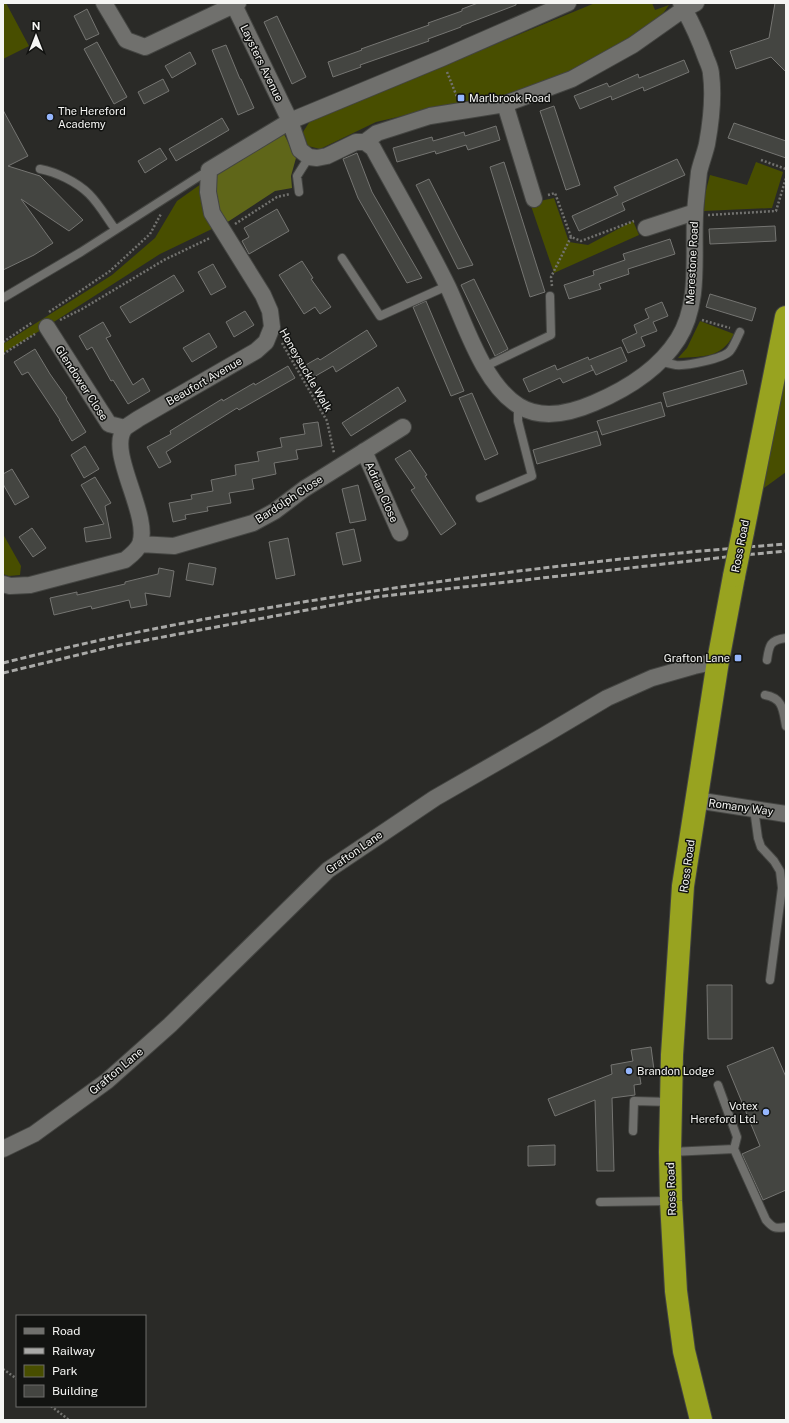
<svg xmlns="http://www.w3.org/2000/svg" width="789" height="1423" font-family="'Public Sans',sans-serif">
<rect width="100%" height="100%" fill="#2a2a27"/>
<!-- green -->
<path fill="#484e00" d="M3 3H6L29 46 3 59Z
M595 3H652L655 10 669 5 657 22 630 40 570 72 504 98 428 110 376 122 320 149 308 146 303 132 310 121Z
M756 162 783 172 772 208 704 211 705 194 710 175 747 185Z
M201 184 214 228 160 254 46 327 3 353V344L112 275 155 238 177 201Z
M554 198 569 242 588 245 633 221 639 235 554 273 530 203Z
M700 321 734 334C721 359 704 356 678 358L687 348Z
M786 359V472L760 491Z
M3 534 21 566 20 575 9 576 3 574Z"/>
<!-- forest -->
<path fill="#5f6619" d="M283 132 296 158 291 176 292 188 275 191 226 223 218 211 214 173Z"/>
<!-- building -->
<path fill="#444541" stroke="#757572" d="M478 3H516V5L461 26V27L428 39 429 41 360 65 361 67 333 77 328 62 362 50 361 49 429 25 428 23 462 11V9Z
M775 3H786V72L771 57 736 69 730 51 769 38Z
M87 9 99 34 86 40 74 16Z
M277 16 306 77 292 84 264 22Z
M97 42 127 97 114 104 84 49Z
M226 45 240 79H241L254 108 238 115 212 50Z
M190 52 196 64 172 78 165 66Z
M684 60 689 72 644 91 643 87 612 100 611 96 580 109 574 96 607 83 609 87 638 74 639 78Z
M163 79 169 91 144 104 138 92Z
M554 106 580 185 566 190 540 111Z
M3 110 28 156 8 166 40 176 83 220 69 231 21 199 53 243 34 255 3 270Z
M222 118 229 130 176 161 169 149Z
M734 123 786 141V158L728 138Z
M496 126 500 140 468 150 466 145 436 154 435 151 397 162 393 148 432 137 433 141 464 132 465 136Z
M160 148 167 159 145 173 138 161Z
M357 153 372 192 422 278 407 283 358 198 343 159Z
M677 159 685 175 622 203 625 210 579 231 572 216 618 195 614 187Z
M504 162 545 292 530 297 490 167Z
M429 179 473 265 458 269 416 185Z
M277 209 289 231 249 254 242 241 249 237 244 228Z
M775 226 776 241 710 244 709 229Z
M670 239 675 254 628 269 629 274 599 284 601 289 569 299 564 285 594 275 593 271 625 260 623 254Z
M302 261 313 278 311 279 331 307 320 314 315 307 304 314 279 275Z
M213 264 226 287 211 295 198 272Z
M174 275 184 291 130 323 120 307Z
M474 279 508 349 495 356 461 285Z
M710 294 756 308 752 321 706 307Z
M426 301 464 391 451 396 413 307Z
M662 302 668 316 653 322 657 331 641 337 645 346 628 353 622 340 637 333 634 325 649 318 645 309Z
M245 311 254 325 234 337 226 322Z
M103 322 111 336 106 338 133 385 143 378 150 391 128 404 113 380 111 381 92 347 87 350 79 336Z
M367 330 377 346 336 372 333 366 312 378 304 366 318 358 320 360Z
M209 333 217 347 192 362 183 348Z
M621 347 627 361 596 375 591 365 593 370 563 383 560 378 529 392 523 379 555 365 557 370 588 357 589 360Z
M35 349 50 374 67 398 66 399 86 432 72 441 59 420H60L28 372 22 375 14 362Z
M288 366 295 378 239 410 237 408 166 452 171 462 159 468 147 447 171 434 170 431 222 399 223 401 254 383 255 385Z
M743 370 747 384 667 407 663 393Z
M398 387 406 401 351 436 342 423Z
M472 393 498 454 485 460 459 398Z
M661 402 665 416 602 435 597 421Z
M318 422 322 446 296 450 298 459 274 463 276 474 252 479 254 489 229 493 231 503 207 507 208 511 185 515 186 519 173 522 169 503 192 499 191 495 213 491 211 480 236 475 235 465 259 461 257 452 282 447 280 438 305 434 303 424Z
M597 431 601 445 537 464 533 450Z
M85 446 99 469 84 478 71 455Z
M410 450 427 475 425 476 456 524 441 535 411 490 415 488 395 459Z
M12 469 29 497 15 505 3 484V474Z
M95 477 111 503 105 506 111 538 86 542 84 528 104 524 81 485Z
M358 485 366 520 350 523 342 489Z
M32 528 46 548 33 557 19 537Z
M354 529 361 561 343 565 336 533Z
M288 538 295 575 276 579 269 542Z
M189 563 216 568 213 585 186 580Z
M159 568 174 571 170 597 145 593 147 605 131 608 129 600 92 609 91 606 54 615 50 598 77 592V595L125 584V582L158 574Z
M707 985H732V1039H708Z
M651 1047 654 1070 639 1072 641 1084 634 1085 635 1095 612 1098 614 1171H597L595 1100 555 1116 548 1099 612 1074 611 1065 633 1061 631 1050Z
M773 1047 786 1077V1190L763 1200 742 1154 760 1146 727 1066Z
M555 1145V1165L528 1166V1146Z"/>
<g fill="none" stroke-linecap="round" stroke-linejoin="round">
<!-- lane casing -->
<g stroke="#444542" stroke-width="10">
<path id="lane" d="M40 169C56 172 77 182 89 194 99 204 107 218 115 229
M299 192 297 176 309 157
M342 258 380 316 447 286
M3 298 81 252 209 170
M661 361C666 363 670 364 676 365 686 366 723 359 730 351 734 346 737 338 740 332
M484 367 551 335 550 296
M480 498 532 476 518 421V406
M767 660C769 645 770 640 786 638
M765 695C783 698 783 710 786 726
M754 809 758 838 761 847 774 861 780 871 782 888 770 980
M718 1085 737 1137 734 1149 766 1220C773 1228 775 1229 786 1227
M633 1131 634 1101 670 1102
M671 1152 734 1149
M600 1202 671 1201"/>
</g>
<!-- street casing -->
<g stroke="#444542" stroke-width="18">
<path id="street" d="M104 3 126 40 145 47 238 3
M234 5 290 121 300 150 309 157 317 158 327 156 356 142H365L377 133 430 116 505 104 572 79 633 45 684 9 681 3
M505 104 534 199
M365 142 373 148C398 194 425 240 448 287 465 323 483 384 519 406 542 420 571 413 594 403 627 389 659 369 678 339 703 300 691 245 696 201 697 191 698 181 699 172 701 163 705 153 707 144 711 122 714 97 711 74 711 69 708 63 706 58 700 41 693 25 684 9L696 3
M646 228 695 212
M47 327 109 424 125 428
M364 451 400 533
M140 544 174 546 253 523 275 511 304 489 403 427
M3 584 10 586 30 585 125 560C130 556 137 551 140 544 151 515 106 451 125 428 128 425 134 422 138 419L256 351 266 342 272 327 270 311 263 295 212 213 208 192 209 170 290 121 442 58 568 3
M696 800 786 814
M3 1149 34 1134 107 1081 170 1025 328 870 435 798 543 736 607 698 652 678 694 666 718 661"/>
</g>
<!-- highway casing -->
<g stroke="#444542" stroke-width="24">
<path id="highway" d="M743 532 786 317
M701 1420 684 1351 676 1291 671 1201 670 1152 672 1055 683 886 718 661 734 576"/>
</g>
<!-- path -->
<path stroke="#72726f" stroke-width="2.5" stroke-dasharray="2 2" stroke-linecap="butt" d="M447 72 457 97
M761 160 786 169
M548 195 555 193 571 237 581 241 634 221
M708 215 776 211 786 178
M235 224 277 197 290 194
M552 286 551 277 571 237
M49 312 110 271 150 234 161 214
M60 320 82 309 164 260 210 238
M702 320 730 328
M3 342 33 322
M282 343 327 421 334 453
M3 354 35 334
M3 1369 17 1379
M51 1406 69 1420"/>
<!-- lane -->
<use href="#lane" stroke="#70706d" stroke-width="8"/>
<!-- street -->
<use href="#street" stroke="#70706d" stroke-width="16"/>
<!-- highway -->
<use href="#highway" stroke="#98a320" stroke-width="22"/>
<!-- rail -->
<path stroke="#a9a9a7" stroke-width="3" stroke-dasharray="6 3" stroke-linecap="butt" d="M3 663C141 628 281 604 422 584 543 567 664 553 786 544
M3 673 115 646 376 597 734 556 786 551"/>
<!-- highway-bridge casing -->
<g stroke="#444542" stroke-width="24" stroke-linecap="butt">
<path id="highway-bridge" d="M734 576 743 532"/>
</g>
<!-- highway-bridge -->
<use href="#highway-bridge" stroke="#98a320" stroke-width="22"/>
</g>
<!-- markers -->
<g fill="#95b6fd" stroke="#121311" stroke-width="1.5">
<rect x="457" y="94" width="8" height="8" rx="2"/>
<circle cx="50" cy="117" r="4"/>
<rect x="734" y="654" width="8" height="8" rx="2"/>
<circle cx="629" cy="1071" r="4"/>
<circle cx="766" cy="1112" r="4"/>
</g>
<g text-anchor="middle" stroke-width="3" stroke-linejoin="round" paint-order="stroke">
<!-- street labels -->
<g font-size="11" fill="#f5f5f3" stroke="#121311">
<text transform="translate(262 63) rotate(64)" y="4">Laysters Avenue</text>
<text transform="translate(692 263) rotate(-87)" y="4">Merestone Road</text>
<text transform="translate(306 370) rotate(60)" y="4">Honeysuckle Walk</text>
<text transform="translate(204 381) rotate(-30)" y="4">Beaufort Avenue</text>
<text transform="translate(82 383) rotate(57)" y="4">Glendower Close</text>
<text transform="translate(382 492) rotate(66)" y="4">Adrian Close</text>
<text transform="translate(289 499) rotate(-33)" y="4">Bardolph Close</text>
<text transform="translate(740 546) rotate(-79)" y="4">Ross Road</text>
<text transform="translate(741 807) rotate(8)" y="4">Romany Way</text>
<text transform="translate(354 852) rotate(-35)" y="4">Grafton Lane</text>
<text transform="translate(687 866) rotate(-82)" y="4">Ross Road</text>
<text transform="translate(116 1071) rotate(-40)" y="4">Grafton Lane</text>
<text transform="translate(671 1189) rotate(-92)" y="4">Ross Road</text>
</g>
<!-- poi labels -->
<g font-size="11" fill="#f5f5f3" stroke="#121311" text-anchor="start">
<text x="469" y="102">Marlbrook Road</text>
<text x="58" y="115">The Hereford<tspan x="58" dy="13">Academy</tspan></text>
<text x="730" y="662" text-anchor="end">Grafton Lane</text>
<text x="637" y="1075">Brandon Lodge</text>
<text x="758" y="1110" text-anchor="end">Votex<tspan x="758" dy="13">Hereford Ltd.</tspan></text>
</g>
</g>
<!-- border -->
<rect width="789" height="1423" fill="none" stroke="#f5f5f3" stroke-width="8"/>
<!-- legend -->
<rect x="16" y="1315" width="130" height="92" fill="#121311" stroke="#6d6d6b"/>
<rect x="24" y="1328" width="20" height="6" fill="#70706d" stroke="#6d6d6b"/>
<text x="52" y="1335" font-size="12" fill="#f5f5f3">Road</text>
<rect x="24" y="1348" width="20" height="6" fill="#a9a9a7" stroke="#6d6d6b"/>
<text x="52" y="1355" font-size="12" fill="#f5f5f3">Railway</text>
<rect x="24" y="1365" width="20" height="12" fill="#484e00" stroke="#6d6d6b"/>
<text x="52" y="1375" font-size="12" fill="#f5f5f3">Park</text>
<rect x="24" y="1385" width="20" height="12" fill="#444541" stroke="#6d6d6b"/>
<text x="52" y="1395" font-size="12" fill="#f5f5f3">Building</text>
<!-- north arrow -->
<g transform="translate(36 36)" stroke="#121311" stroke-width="3" paint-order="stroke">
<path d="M0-3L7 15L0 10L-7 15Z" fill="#f5f5f3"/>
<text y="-6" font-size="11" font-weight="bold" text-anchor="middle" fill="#f5f5f3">N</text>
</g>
</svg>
